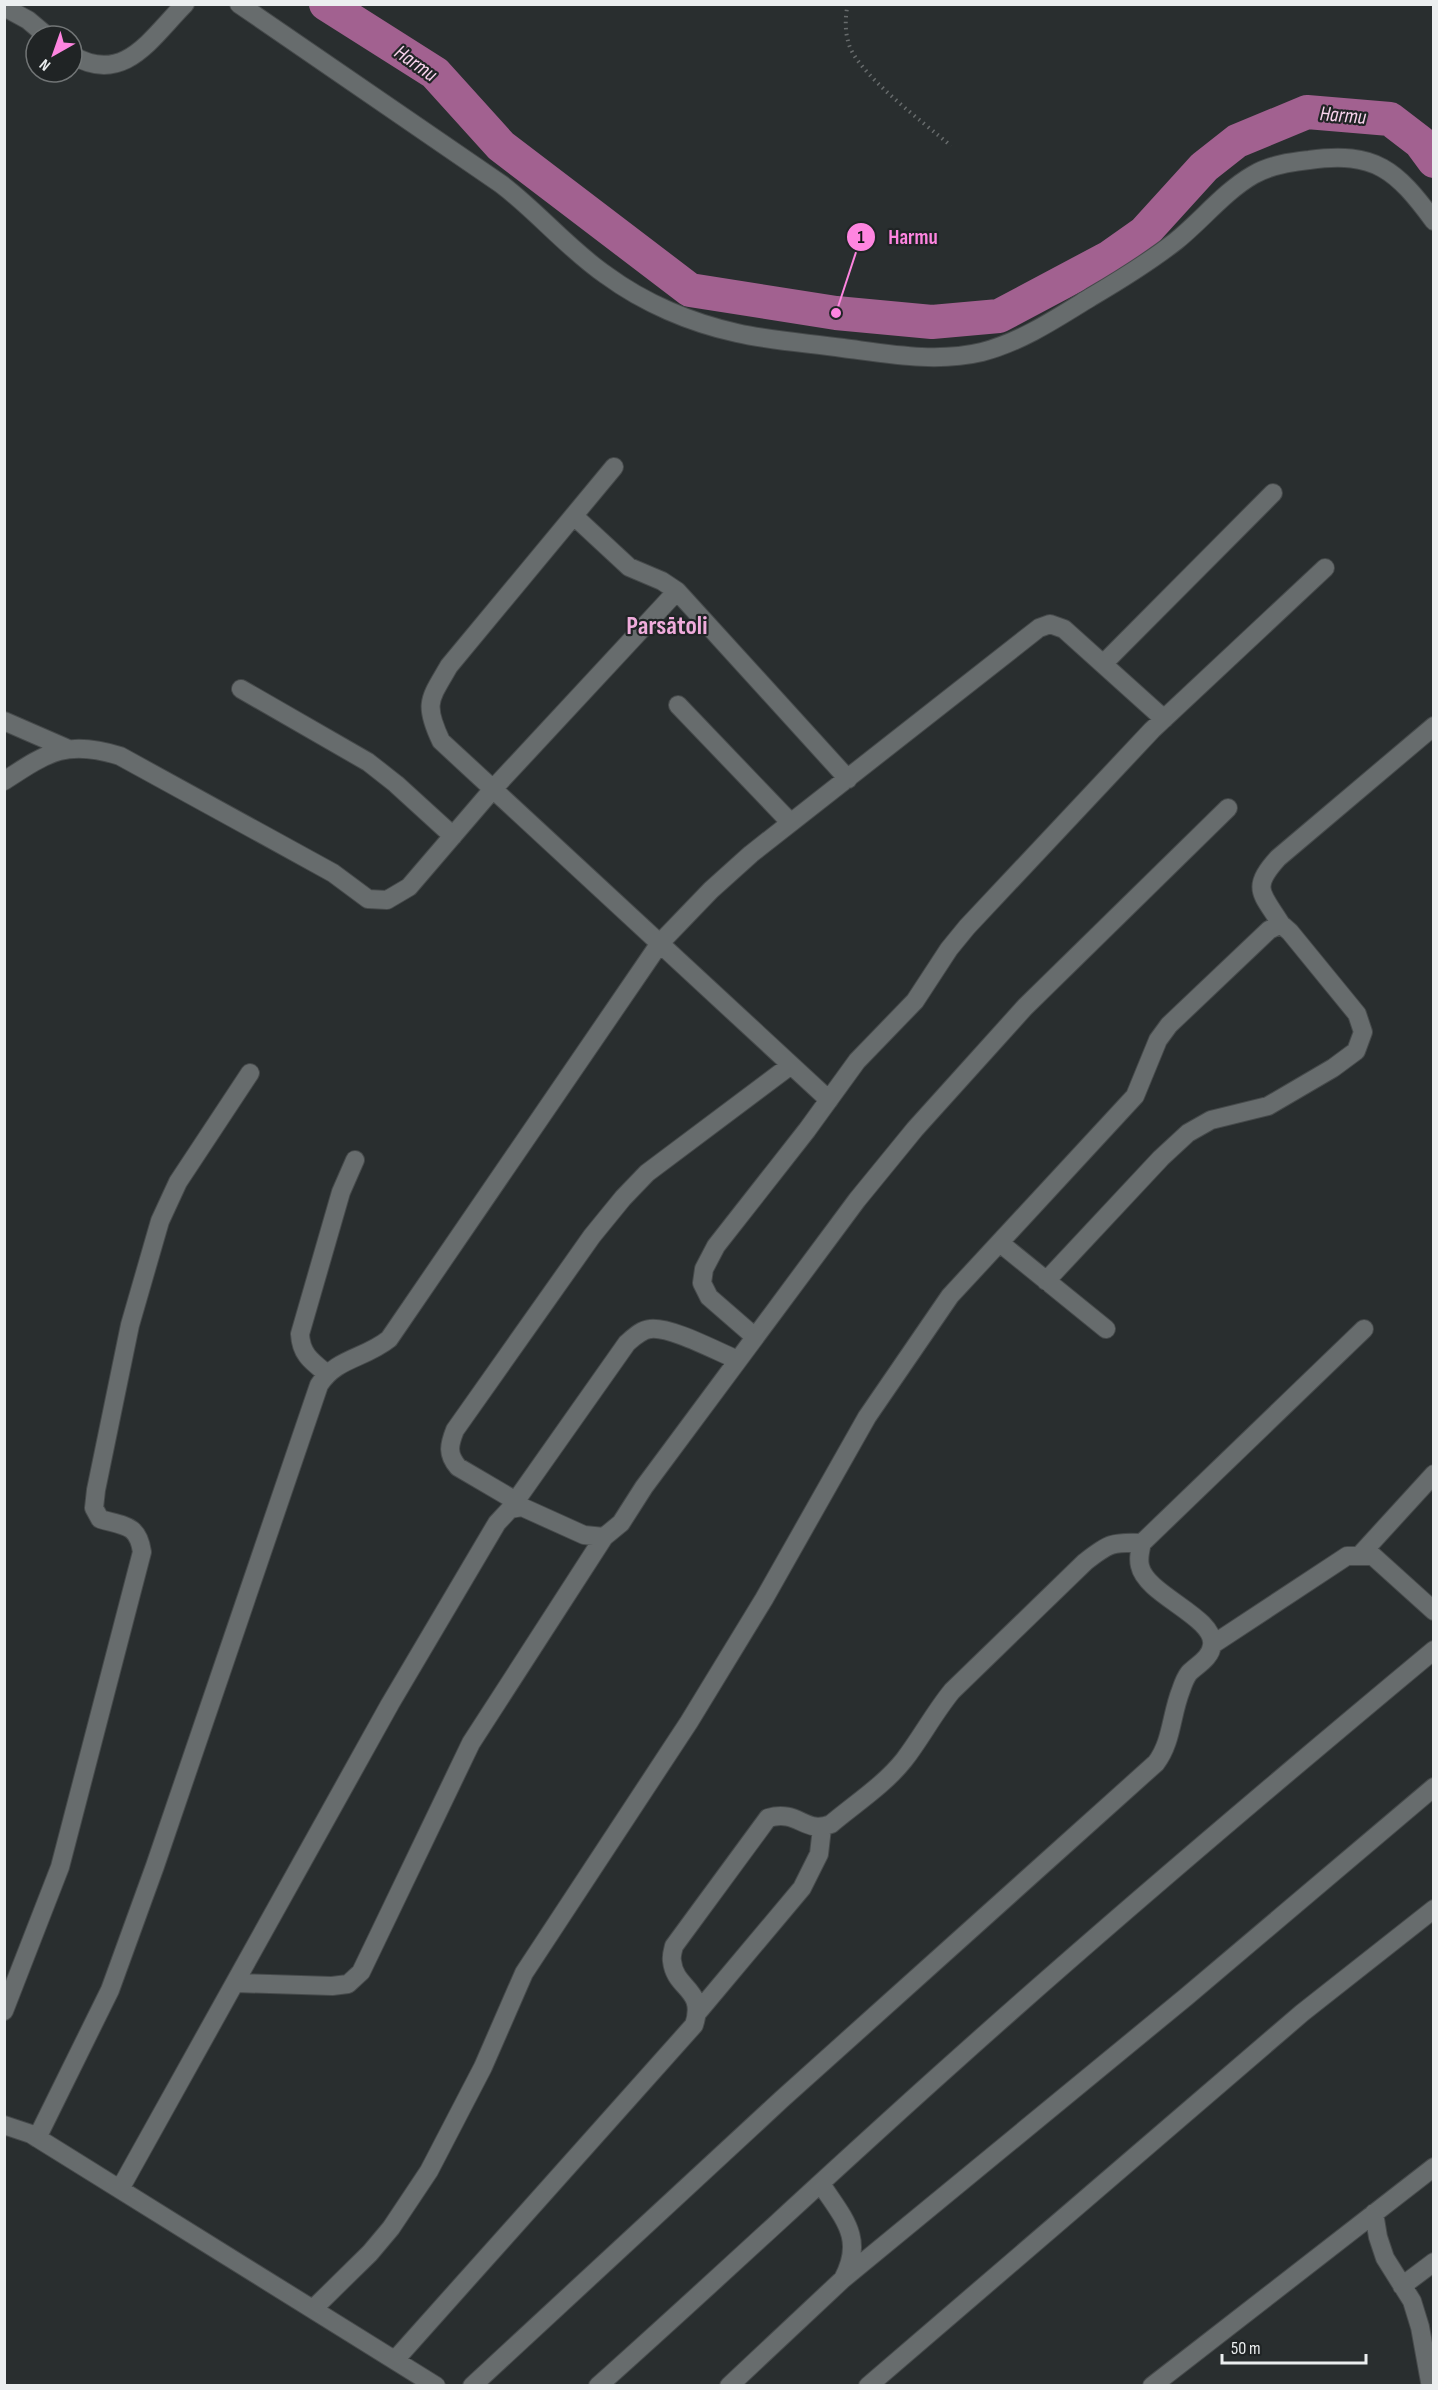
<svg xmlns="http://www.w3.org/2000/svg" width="1438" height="2390" font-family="'Sofia Sans Condensed',sans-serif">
<rect width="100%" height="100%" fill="#292e2f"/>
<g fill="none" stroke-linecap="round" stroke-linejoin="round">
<!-- river -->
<path stroke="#a26190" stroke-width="34" d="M326 4 435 73 501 146 690 290 836 313 932 322 999 316 1110 257 1144 233 1204 167 1237 141 1307 112 1390 119 1420 142 1434 161"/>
<!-- minor casing -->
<g stroke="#464a4b" stroke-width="20">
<path id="minor" d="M239 4 501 184C538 212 568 249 606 275 644 303 691 323 737 333 772 341 808 343 843 348 889 354 936 363 982 352 1021 342 1057 318 1091 297 1120 280 1149 262 1176 241 1201 221 1225 191 1253 175 1270 165 1290 162 1309 160 1376 151 1396 170 1434 221
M4 7 28 20 47 36
M72 55C124 86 151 38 185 4
M614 467 449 666C430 699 423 703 441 741L829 1100
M574 516 629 567 662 581 677 591 848 779
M1103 664 1273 493
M241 689 368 762 396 784 453 836
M678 705 790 822
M4 721 66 748
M4 781C48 752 67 739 120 756L333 873 368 899 387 900 409 887 493 789 677 591
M1281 924C1262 893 1250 889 1278 858L1434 726
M1000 1243 1106 1329
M755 1337 709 1297 702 1283 704 1269 716 1246 807 1130 857 1061 915 1001 949 949 967 927 1152 730 1325 568
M326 1373C311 1361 301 1354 300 1334L341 1192 355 1160
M516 1501 458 1467C447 1454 449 1445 455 1430L592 1236 623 1198 647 1173 791 1065
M510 1509 627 1343C634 1337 641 1330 650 1329 670 1326 718 1352 738 1360
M1360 1555 1434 1474
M1212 1645 1347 1556H1373L1434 1611
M236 1983 332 1986 348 1984 361 1972 471 1743 604 1537
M4 2011 60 1867 142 1552C138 1524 124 1526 100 1519L94 1508 96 1490 130 1325 160 1221 178 1182 250 1073
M698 2012 802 1888 819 1854 822 1828
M4 2125 31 2134 436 2386
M37 2138 110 1990 155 1866 319 1385C336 1358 364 1359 389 1339L660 943 711 890 751 854 1039 628 1050 624 1064 629 1164 719
M120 2189 390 1704 497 1523 510 1509 522 1507 584 1535 604 1537 621 1523 644 1487 857 1200 915 1129 1025 1007 1228 808
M1374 2213 1378 2237 1385 2258 1412 2301 1420 2327 1430 2382
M843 2279 1186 1997 1434 1787
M1402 2286 1434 2262
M313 2309 370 2253 391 2228 429 2171 483 2067 524 1973 689 1722 764 1599 867 1417 950 1296 1135 1096 1158 1040 1169 1025 1269 930 1281 924 1290 932 1357 1014 1363 1032 1356 1051 1333 1068 1268 1106 1211 1120 1188 1133 1161 1158 1046 1281
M395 2360 694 2025C706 1988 675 1990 672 1961 671 1956 673 1950 674 1946L768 1818C799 1809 805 1835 831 1824 856 1803 884 1785 904 1760 921 1738 934 1713 952 1691L1085 1562C1109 1543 1112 1542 1142 1543
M472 2386 782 2099 1156 1763C1172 1742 1171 1715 1181 1690 1183 1684 1185 1678 1189 1673 1197 1665 1211 1658 1212 1645 1216 1617 1146 1595 1140 1566 1138 1558 1140 1551 1142 1543L1364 1329
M598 2386C718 2279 834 2169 954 2062 1111 1921 1272 1785 1434 1650
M729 2386 843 2279C865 2238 843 2218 821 2184
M868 2386 1302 2013 1434 1909
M1152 2386 1434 2167"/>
</g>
<!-- path -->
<path stroke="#676b6c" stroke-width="4" stroke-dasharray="1.5 4.5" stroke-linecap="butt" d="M848 4C845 15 845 31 848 41 854 72 926 124 951 146"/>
<!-- minor -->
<use href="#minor" stroke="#676c6d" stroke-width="18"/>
</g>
<g text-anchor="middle" stroke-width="4.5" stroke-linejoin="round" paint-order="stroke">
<!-- water labels -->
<g font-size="21" font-style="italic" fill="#f9d3ed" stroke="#202425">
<text transform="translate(416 63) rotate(35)" y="7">Harmu</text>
<text transform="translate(1343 115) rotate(5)" y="7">Harmu</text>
</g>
<!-- district labels -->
<g font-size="26" font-weight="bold" fill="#f0acdc" stroke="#202425">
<text x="667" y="634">Parsātoli</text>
</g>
</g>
<!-- callouts -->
<path fill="none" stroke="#fe85e0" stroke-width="2" d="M836 313L861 237"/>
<g fill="#fe85e0" stroke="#202425" stroke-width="2">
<circle cx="836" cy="313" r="6"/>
<circle cx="861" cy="237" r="15"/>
</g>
<g font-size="18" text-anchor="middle" font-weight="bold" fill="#111">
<text x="861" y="243">1</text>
</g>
<g font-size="21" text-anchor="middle" font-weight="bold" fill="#fe85e0" stroke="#202425" stroke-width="4.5" stroke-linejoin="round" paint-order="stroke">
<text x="913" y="244">Harmu</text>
</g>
<!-- border -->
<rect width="1438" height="2390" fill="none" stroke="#ebeeef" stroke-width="12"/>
<!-- north arrow -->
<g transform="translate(54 54) rotate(220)"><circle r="28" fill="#202425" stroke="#717576" stroke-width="1.5"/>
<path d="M0-4.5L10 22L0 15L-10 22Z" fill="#fe85e0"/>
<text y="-9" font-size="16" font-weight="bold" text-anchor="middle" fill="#ebeeef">N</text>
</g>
<!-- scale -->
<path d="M1222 2354v9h144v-9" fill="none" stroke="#ebeeef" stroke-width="3"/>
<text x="1231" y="2354" font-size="18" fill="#ebeeef" stroke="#202425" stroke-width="4.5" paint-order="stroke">50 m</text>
</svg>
